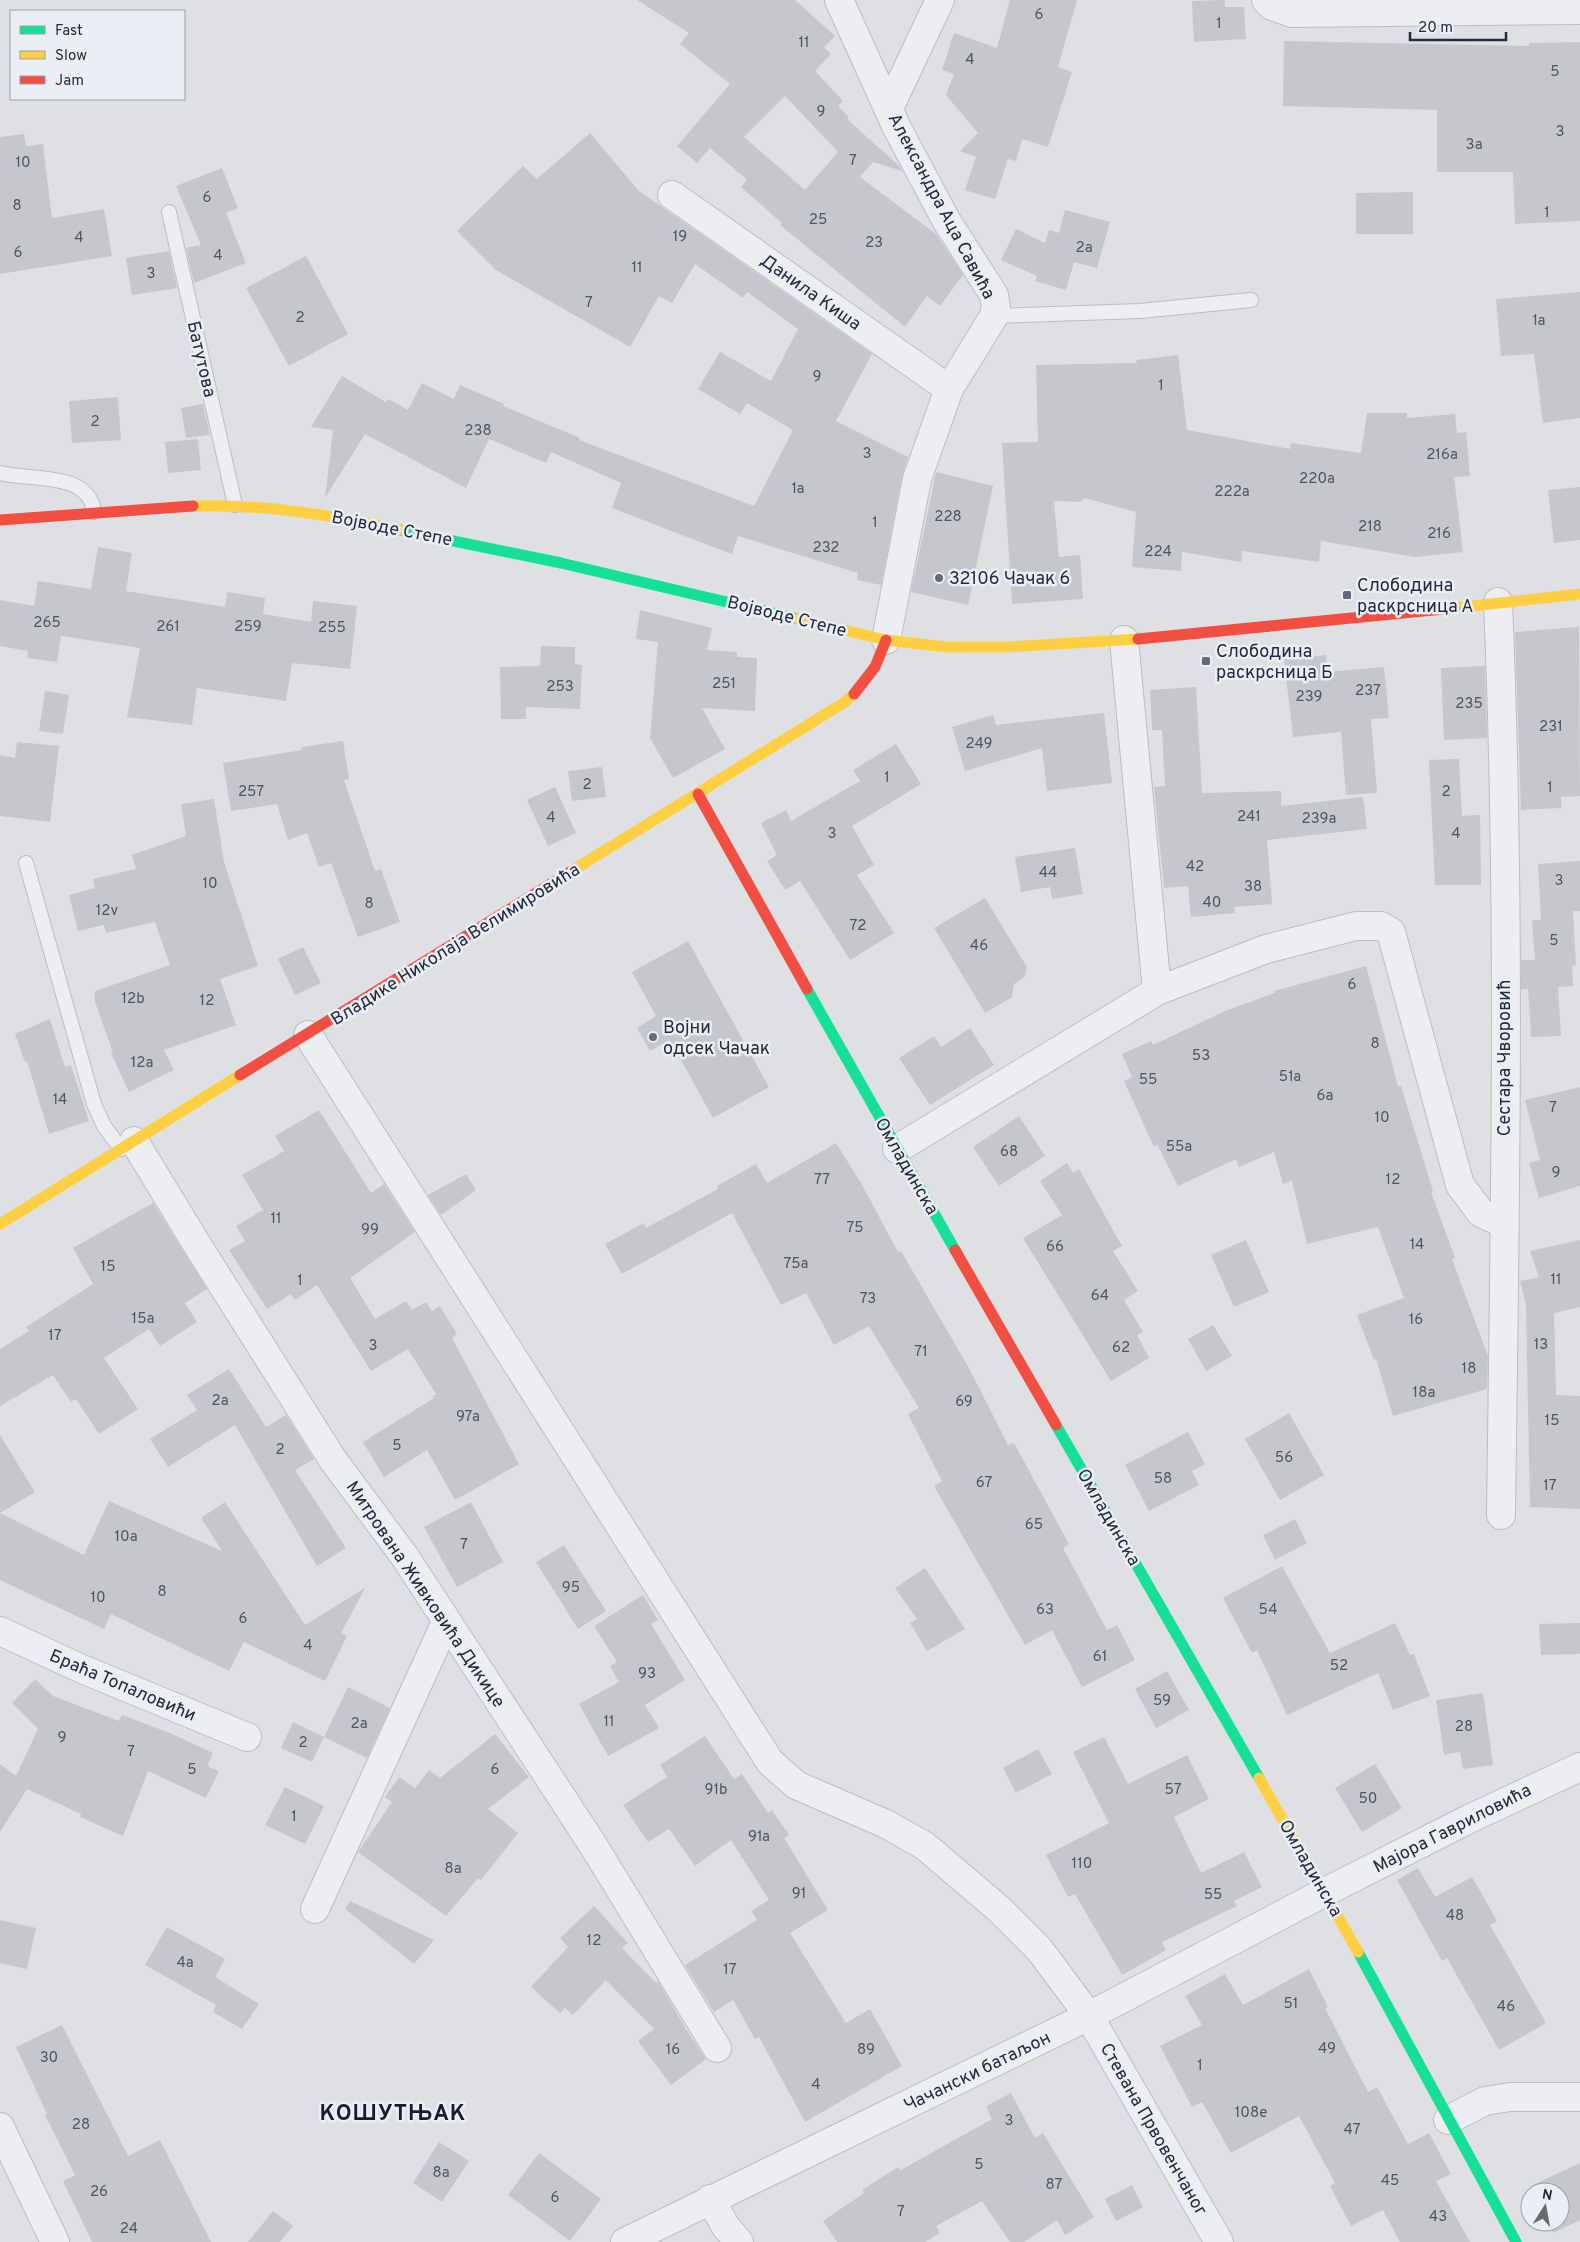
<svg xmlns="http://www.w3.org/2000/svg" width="1580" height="2242" font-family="Overpass,sans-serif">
<rect width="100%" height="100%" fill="#dee0e4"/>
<!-- building -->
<path fill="#c5c7cc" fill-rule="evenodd" d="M637 0H795L835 36 824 47 831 54 815 71 843 101 838 106 849 117 847 119 899 166 902 171 873 162 860 177 936 234 963 275 940 306 927 296 905 327 780 225 782 223 741 187 747 180 710 148 697 163 677 146 730 84 680 44 689 33ZM785 96 838 152 805 190 744 137Z
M1010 0H1077L1058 67 1072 72 1048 147 1022 139 1016 161 1008 159 995 199 965 190 976 157 960 151 978 133 946 95 954 74 942 70 954 33 997 48Z
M1225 0V7H1244L1246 39 1194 42 1192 1Z
M1284 41 1529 46V43L1580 42V221L1515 224 1513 172H1437V110L1283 106Z
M590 133 639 191 872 354 836 421 908 457 902 476 881 585 857 580 858 573 738 536 732 554 687 537 612 508 621 483 551 452 546 463 489 439 466 488 365 434 325 498 333 430 311 427 342 376 386 402 388 399 408 410 422 383 454 399 460 385 504 404 503 406 580 438 579 440 754 506 793 430 747 403 740 414 698 389 720 352 771 381 798 329 747 292 743 298 695 264 672 303 659 296 630 347 496 270 457 231 523 166 537 179Z
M24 134 26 146 43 144 52 218 104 209 112 256 0 274V137Z
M222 168 238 208 226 213 246 263 194 283 186 248 201 245 176 186Z
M1413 192V234H1356V193Z
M1065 210 1110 222 1097 268 1074 262 1066 290 1035 281 1037 276 1001 260 1016 229 1045 243 1049 230 1059 233Z
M169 251 177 288 132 295 126 258Z
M306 256 348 334 289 366 246 288Z
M1580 292V418L1543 423 1534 354 1501 356 1496 299Z
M1178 355 1187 430 1290 449 1291 443 1361 453 1367 413H1407V418L1455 414 1457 433 1466 432 1470 476 1454 477 1463 552 1415 557 1321 541 1319 562 1242 551 1241 562 1182 552 1181 571 1132 567 1136 512 1085 498 1080 502 1054 501 1059 557 1080 555 1083 599 1012 604 1002 443 1038 442 1036 365 1137 363 1136 360Z
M118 397 121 440 72 443 69 401Z
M203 404 210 435 186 438 181 408Z
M198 439 201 470 168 473 165 442Z
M936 472 993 486 968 605 911 592Z
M1580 487V540L1554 543 1548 490Z
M98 547 132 553 126 591 225 607 227 592 265 598 263 614 311 622 313 601 357 606 350 669 292 663 286 701 197 688 192 725 127 717 140 648 61 636 57 662 27 658 28 651 0 646V600L34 606 38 581 91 589Z
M640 610 712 628 707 650 737 652V657L757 658 755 711 702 708 725 749 673 778 650 738 658 642 636 639Z
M1579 627 1580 796 1561 797V808L1521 810 1515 632Z
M541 646 575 647V664L582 665 580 709 526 707V719H501L500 667 540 666Z
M1326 655 1328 672 1384 667 1389 718 1371 719 1377 793 1346 795 1341 732 1293 737 1284 659Z
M1485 666 1487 738 1444 740 1441 668Z
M1196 687 1202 793 1281 791V806L1363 797 1367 829 1267 840 1272 904 1234 907 1235 913 1191 917 1188 886 1164 888 1154 787 1165 786 1162 730H1152L1150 690Z
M45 691 69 695 63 734 39 731Z
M1104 713 1112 783 1047 791 1042 748 965 771 952 727 993 715 996 725Z
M343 741 349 779 344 780 375 871 381 869 400 922 358 937 331 863 319 867 307 833 288 840 277 804 231 811 223 763 302 750V747Z
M17 742 59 746 50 822 0 816V755L15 758Z
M896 744 921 784 852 826 874 865 857 875 894 933 850 960 800 881 785 890 767 861 777 855 761 823 786 810 791 821 860 781 853 770Z
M1459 759 1462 816 1480 815 1481 885H1435L1429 760Z
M602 767 606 797 572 801 568 771Z
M555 787 576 833 548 846 527 800Z
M214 799 224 862 258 966 220 979 236 1025 164 1050 174 1070 129 1092 111 1053 113 1052 95 1002V991L170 965 155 922 106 933 104 925 78 931 69 895 95 888 93 879 136 869 132 855 186 836 181 804Z
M1075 848 1083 894 1052 899 1050 887 1021 892 1015 857Z
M1580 861V911H1573L1576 965 1572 966 1573 986 1558 987 1561 1036 1531 1037 1528 989 1521 990V960H1535L1532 920H1541L1538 864Z
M985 898 1027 967 1024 978 1014 984 1012 997 985 1013 934 928Z
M688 941 769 1087 713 1118 670 1040 650 1051 637 1028 656 1016 632 972Z
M303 947 321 983 295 995 278 959Z
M1366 966 1398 1086H1401L1433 1191 1431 1192 1455 1258 1452 1259 1488 1356 1487 1389 1393 1416 1376 1359 1374 1360 1357 1315 1404 1298 1378 1227 1307 1244 1292 1181 1283 1184 1274 1152 1239 1167 1236 1159 1178 1186 1157 1144 1154 1147 1124 1081 1132 1077 1122 1054 1151 1041 1153 1045 1225 1011 1275 993 1274 991Z
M50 1019 65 1067 71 1065 89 1121 49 1134 27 1061 25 1062 15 1034Z
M970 1028 994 1065 930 1105 899 1058 934 1036 941 1047Z
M1580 1087V1186L1539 1198 1529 1163 1540 1160 1525 1100Z
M319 1110 371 1193 384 1184 415 1232 350 1278 375 1319 406 1301 412 1310 426 1302 432 1311 440 1306 457 1334 452 1338 519 1464 455 1500 427 1450 384 1477 363 1442 434 1398 433 1396 436 1394 408 1349 371 1371 317 1285 295 1300 291 1294 267 1309 229 1250 245 1241 236 1226 263 1210 242 1175 284 1151 275 1136Z
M1019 1116 1045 1156 999 1186 973 1147Z
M836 1143 861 1183 898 1252 901 1251 970 1370 1008 1445 1014 1443 1069 1544 1063 1548 1107 1630 1117 1625 1135 1660 1082 1687 1052 1630 1025 1645 934 1486 942 1481 908 1414 919 1408 869 1326 834 1345 806 1293 781 1305 732 1213 622 1274 605 1244 644 1223 646 1228 718 1189 717 1186 756 1164 767 1183Z
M1067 1163 1073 1173 1079 1169 1122 1246 1113 1251 1138 1291 1124 1300 1143 1332 1137 1335 1149 1358 1111 1381 1023 1238 1062 1215 1040 1181Z
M466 1174 476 1190 441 1215 428 1195Z
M153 1203 207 1289 185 1303 197 1322 160 1346 149 1329 104 1358 138 1409 99 1434 76 1399 71 1402 53 1375 0 1406V1349L29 1331 26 1327 93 1284 73 1248Z
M1246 1240 1269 1292 1234 1307 1211 1255Z
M1580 1240V1307L1554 1313 1556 1395 1580 1396V1509L1530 1507 1526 1305 1520 1281 1539 1277 1530 1251Z
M1213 1325 1232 1356 1206 1371 1188 1339Z
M229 1369 266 1427 286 1415 314 1459 295 1470 346 1548 317 1566 235 1425 168 1467 150 1439 197 1410 187 1395Z
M1289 1413 1324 1475 1280 1500 1245 1439Z
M1188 1432 1205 1464 1192 1471 1199 1485 1149 1511 1125 1465Z
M0 1435 35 1492 0 1513 84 1555 109 1501 222 1551 201 1518 225 1502 305 1625 365 1588 341 1633 347 1636 325 1681 244 1642 229 1671 111 1614 104 1629 0 1580Z
M471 1502 503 1562 457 1587 424 1527Z
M1295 1519 1307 1543 1275 1560 1263 1535Z
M564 1545 606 1611 578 1629 536 1562Z
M1282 1566 1330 1653 1395 1623 1410 1655 1414 1654 1430 1696 1393 1710 1378 1673 1287 1715 1257 1650 1252 1653 1223 1598Z
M925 1568 965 1629 927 1651 910 1623 917 1619 895 1588Z
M643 1595 658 1620 651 1624 685 1680 645 1705 659 1728 608 1756 579 1704 619 1682 610 1666 617 1662 594 1626Z
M1580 1623V1654L1541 1655 1539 1624Z
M1167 1671 1189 1710 1156 1728 1135 1689Z
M35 1679 53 1696 119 1721 122 1715 170 1733 213 1753 207 1766 219 1771 206 1798 148 1771 123 1836 80 1817 81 1814 27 1789 0 1832V1764L16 1776 38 1729 12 1703Z
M348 1687 390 1708 367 1758 324 1737Z
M1483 1693 1493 1765 1463 1769 1460 1752 1444 1755 1436 1700Z
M293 1722 324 1737 312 1762 281 1748Z
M495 1734 529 1777 488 1809 518 1833 481 1880 478 1878 446 1916 358 1852 392 1802 385 1797 399 1777 415 1788 429 1770 440 1778Z
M705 1736 734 1779 742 1774 768 1813 772 1810 789 1835 784 1838 828 1910 790 1933 846 2023 870 2009 902 2066 805 2122 759 2037 755 2039 733 2000 714 2012 685 1965 757 1920 751 1911 769 1900 731 1840 695 1866 669 1829 648 1842 623 1805 667 1777 660 1765Z
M1104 1737 1128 1784 1187 1755 1209 1799 1174 1817 1201 1873 1244 1852 1262 1887 1234 1901 1237 1906 1162 1942 1166 1950 1122 1975 1075 1894 1068 1897 1046 1855 1109 1823 1073 1752Z
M1038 1749 1052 1774 1016 1793 1003 1768Z
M1375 1764 1402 1808 1362 1832 1335 1788Z
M285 1787 324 1806 305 1844 265 1825Z
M1418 1868 1435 1897 1472 1877 1497 1921 1490 1925 1546 2023 1499 2050 1447 1958 1442 1961 1397 1880Z
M350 1901 434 1940 414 1964 345 1909Z
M594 1906 628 1943 622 1948 656 1983 658 1981 686 2029 706 2059 671 2085 638 2041 654 2029 606 1980 573 2015 565 2008 560 2013 531 1987 568 1947 560 1938Z
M0 1920 36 1928 27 1969 0 1963Z
M167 1927 225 1959 215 1977 259 2004 242 2029 213 2012 216 2005 145 1965Z
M1309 1969 1328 2007 1325 2008 1368 2092 1377 2087 1408 2144 1429 2133 1451 2174 1436 2181 1470 2242H1400L1383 2210 1351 2226 1330 2186 1335 2183 1299 2116 1231 2153 1202 2102 1192 2107 1160 2046 1202 2025 1185 1996 1225 1974 1243 2005Z
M62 2025 128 2156 160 2140 211 2242H92L63 2181 75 2175 45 2115 47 2114 16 2047Z
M1011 2093 1035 2138 1043 2133 1094 2217 1065 2235 1057 2220 1024 2242H1010L982 2201 936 2226 940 2233 925 2242H837L823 2221 864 2193 862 2190 898 2167 901 2170 992 2119 986 2106Z
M439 2142 469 2161 442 2202 413 2183Z
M539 2153 601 2199 570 2241 508 2195Z
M1580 2163V2220L1553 2233 1548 2222H1560V2192H1534L1531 2186Z
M1132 2185 1143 2207 1116 2221 1105 2199Z
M273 2211 293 2226 280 2242H248Z"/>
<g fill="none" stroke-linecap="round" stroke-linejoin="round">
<!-- lane casing -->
<g stroke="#bbbdc2" stroke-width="16">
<path id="lane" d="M169 212 235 505
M994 316 1140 311 1251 300
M0 473C31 481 89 471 94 512
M26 863 94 1104 104 1126 121 1149"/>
</g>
<!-- street casing -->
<g stroke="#bbbdc2" stroke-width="30">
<path id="street" d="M839 0 897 128 946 220 994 295 996 307 994 316 949 389 917 479 886 640
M1266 0 1272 6 1292 13 1580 10
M889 108 940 0
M672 195 949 389
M1498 602C1511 906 1505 1211 1501 1515
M1124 640 1157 991
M308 1035 770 1762 796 1785 886 1824 925 1846 1000 1910 1039 1949 1089 2016 1219 2242
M134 1141 196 1243 333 1460 405 1557 593 1845 717 2048
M897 1149 1157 991 1266 949 1356 926H1381L1391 932 1460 1185 1481 1213 1505 1224
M0 1631 82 1669 247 1737
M315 1909 446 1622
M1448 2120 1485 2101 1510 2097H1580
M0 2127 55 2242
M710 2199 726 2227 739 2242
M625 2242 1089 2016 1325 1892 1469 1819 1580 1767"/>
</g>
<!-- lane -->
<use href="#lane" stroke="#edeef1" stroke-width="14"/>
<!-- street -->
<use href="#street" stroke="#edeef1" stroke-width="28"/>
<!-- fast -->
<path stroke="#16e098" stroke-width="11" d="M400 530 561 563 798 619
M807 989 955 1250
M1056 1425 1259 1778
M1358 1952 1516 2242"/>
<!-- slow -->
<path stroke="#ffcf43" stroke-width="11" d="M193 506C266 504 329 515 400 530
M1454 608 1580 594
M798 619 886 640 946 647H1006L1138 639
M570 872 845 702 854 694
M0 1224 240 1075
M1259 1778 1358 1952"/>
<!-- jam -->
<path stroke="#f24e42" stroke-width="11" d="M0 520 193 506
M1138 639 1454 608
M854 694 875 667 886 640
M698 794 807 989
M240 1075 570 872
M955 1250 1056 1425"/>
</g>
<!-- markers -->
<g fill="#656a78" stroke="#eaeef5" stroke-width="2">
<circle cx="939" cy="578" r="5"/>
<rect x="1342" y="590" width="10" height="10" rx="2.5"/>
<rect x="1201" y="656" width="10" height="10" rx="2.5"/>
<circle cx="653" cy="1037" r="5"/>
</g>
<g text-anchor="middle" stroke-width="5" stroke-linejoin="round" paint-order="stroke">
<!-- number labels -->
<g font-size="15" fill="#4e5463">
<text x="1039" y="19">6</text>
<text x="1219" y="28">1</text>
<text x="804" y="47">11</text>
<text x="970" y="64">4</text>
<text x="1555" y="76">5</text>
<text x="821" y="116">9</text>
<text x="1560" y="136">3</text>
<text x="1474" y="149">3a</text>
<text x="853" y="165">7</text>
<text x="23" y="167">10</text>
<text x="207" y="202">6</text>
<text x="17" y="210">8</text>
<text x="1547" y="217">1</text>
<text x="818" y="224">25</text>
<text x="680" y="241">19</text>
<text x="79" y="242">4</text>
<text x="874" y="247">23</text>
<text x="1084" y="252">2a</text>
<text x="18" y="257">6</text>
<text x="218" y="260">4</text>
<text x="637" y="272">11</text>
<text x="151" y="278">3</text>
<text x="589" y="307">7</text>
<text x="300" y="322">2</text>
<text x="1539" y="325">1a</text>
<text x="817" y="381">9</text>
<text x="1161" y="390">1</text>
<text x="95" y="426">2</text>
<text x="478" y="435">238</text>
<text x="867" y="458">3</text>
<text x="1442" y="459">216a</text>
<text x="1317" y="483">220a</text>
<text x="798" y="493">1a</text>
<text x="1232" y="496">222a</text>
<text x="948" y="521">228</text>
<text x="875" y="527">1</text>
<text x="1370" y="531">218</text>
<text x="1439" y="538">216</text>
<text x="826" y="552">232</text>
<text x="1158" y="556">224</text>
<text x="47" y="627">265</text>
<text x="168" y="631">261</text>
<text x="248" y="631">259</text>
<text x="332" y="632">255</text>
<text x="724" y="688">251</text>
<text x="560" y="691">253</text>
<text x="1368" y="695">237</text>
<text x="1309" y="701">239</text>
<text x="1469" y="708">235</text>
<text x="1551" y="731">231</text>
<text x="979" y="748">249</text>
<text x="887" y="782">1</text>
<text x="587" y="789">2</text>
<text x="1550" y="792">1</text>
<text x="251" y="796">257</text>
<text x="1446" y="796">2</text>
<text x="1249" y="821">241</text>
<text x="551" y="822">4</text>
<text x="1319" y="823">239a</text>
<text x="832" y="838">3</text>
<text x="1456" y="838">4</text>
<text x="1195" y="871">42</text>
<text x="1048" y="877">44</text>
<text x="1559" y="885">3</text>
<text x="210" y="888">10</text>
<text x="1253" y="891">38</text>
<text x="1212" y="907">40</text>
<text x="369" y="908">8</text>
<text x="107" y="915">12v</text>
<text x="858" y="930">72</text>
<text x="1554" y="945">5</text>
<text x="979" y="950">46</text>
<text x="1352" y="989">6</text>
<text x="133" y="1003">12b</text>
<text x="207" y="1005">12</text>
<text x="1375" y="1048">8</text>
<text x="1201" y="1060">53</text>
<text x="142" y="1067">12a</text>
<text x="1290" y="1081">51a</text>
<text x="1148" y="1084">55</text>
<text x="1325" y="1100">6a</text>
<text x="60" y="1104">14</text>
<text x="1553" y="1112">7</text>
<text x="1382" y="1122">10</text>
<text x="1179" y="1151">55a</text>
<text x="1009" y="1156">68</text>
<text x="1556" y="1177">9</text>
<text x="822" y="1184">77</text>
<text x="1393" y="1184">12</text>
<text x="276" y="1223">11</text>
<text x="855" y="1232">75</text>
<text x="370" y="1234">99</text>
<text x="1417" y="1249">14</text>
<text x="1055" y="1251">66</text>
<text x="796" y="1268">75a</text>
<text x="108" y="1271">15</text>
<text x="1556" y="1284">11</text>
<text x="300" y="1285">1</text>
<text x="1100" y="1300">64</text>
<text x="868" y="1303">73</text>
<text x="143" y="1323">15a</text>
<text x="1416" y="1324">16</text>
<text x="55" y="1340">17</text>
<text x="1541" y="1349">13</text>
<text x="373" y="1350">3</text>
<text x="1121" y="1352">62</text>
<text x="921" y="1356">71</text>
<text x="1469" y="1373">18</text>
<text x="1424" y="1397">18a</text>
<text x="220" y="1405">2a</text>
<text x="964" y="1406">69</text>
<text x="468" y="1421">97a</text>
<text x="1552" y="1425">15</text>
<text x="397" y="1450">5</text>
<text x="280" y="1454">2</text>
<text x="1284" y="1462">56</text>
<text x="1163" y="1483">58</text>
<text x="984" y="1487">67</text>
<text x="1550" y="1490">17</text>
<text x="1034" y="1529">65</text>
<text x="126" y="1541">10a</text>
<text x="464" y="1549">7</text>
<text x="571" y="1592">95</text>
<text x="162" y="1596">8</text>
<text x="98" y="1602">10</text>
<text x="1045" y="1614">63</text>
<text x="1268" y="1614">54</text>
<text x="243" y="1623">6</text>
<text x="308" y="1650">4</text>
<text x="1100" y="1661">61</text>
<text x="1339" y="1670">52</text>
<text x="647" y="1678">93</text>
<text x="1162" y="1705">59</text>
<text x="609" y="1726">11</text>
<text x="359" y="1728">2a</text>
<text x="1464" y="1731">28</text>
<text x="62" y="1742">9</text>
<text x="303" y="1747">2</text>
<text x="131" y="1756">7</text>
<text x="192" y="1774">5</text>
<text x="495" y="1774">6</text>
<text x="716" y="1794">91b</text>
<text x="1173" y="1794">57</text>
<text x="1368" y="1803">50</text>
<text x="294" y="1821">1</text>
<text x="759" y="1841">91a</text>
<text x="1082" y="1868">110</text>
<text x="453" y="1873">8a</text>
<text x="799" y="1898">91</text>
<text x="1213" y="1899">55</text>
<text x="1455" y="1920">48</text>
<text x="594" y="1945">12</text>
<text x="185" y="1967">4a</text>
<text x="730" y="1974">17</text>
<text x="1291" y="2008">51</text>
<text x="1506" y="2011">46</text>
<text x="1327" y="2053">49</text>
<text x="673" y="2054">16</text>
<text x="866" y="2054">89</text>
<text x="49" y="2062">30</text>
<text x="1200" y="2070">1</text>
<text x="816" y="2089">4</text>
<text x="1251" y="2117">108e</text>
<text x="1009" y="2125">3</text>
<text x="81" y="2129">28</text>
<text x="1352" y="2134">47</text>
<text x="979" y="2169">5</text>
<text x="441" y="2177">8a</text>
<text x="1390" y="2185">45</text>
<text x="1054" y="2189">87</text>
<text x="99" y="2196">26</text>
<text x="555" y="2202">6</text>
<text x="901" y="2216">7</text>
<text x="1438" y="2221">43</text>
<text x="129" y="2233">24</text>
</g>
<!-- street labels -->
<g font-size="18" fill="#242b3e" stroke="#eaeef5">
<text transform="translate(942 206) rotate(62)" y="6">Александра Аца Савића</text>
<text transform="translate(811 292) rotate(35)" y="6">Данила Киша</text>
<text transform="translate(202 359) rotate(77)" y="6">Батутова</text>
<text transform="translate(392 528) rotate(11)" y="6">Војводе Степе</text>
<text transform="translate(787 616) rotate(14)" y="6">Војводе Степе</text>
<text transform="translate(455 944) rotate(-32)" y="6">Владике Николаја Велимировића</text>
<text transform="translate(1504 1058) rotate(-90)" y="6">Сестара Чворовић</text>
<text transform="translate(907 1166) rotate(60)" y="6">Омладинска</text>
<text transform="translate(1109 1517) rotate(60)" y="6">Омладинска</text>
<text transform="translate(426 1594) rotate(56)" y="6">Митрована Живковића Дикице</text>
<text transform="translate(123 1685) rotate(23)" y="6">Браћа Топаловићи</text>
<text transform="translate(1452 1828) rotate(-27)" y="6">Мајора Гавриловића</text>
<text transform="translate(1311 1868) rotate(60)" y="6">Омладинска</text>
<text transform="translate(977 2071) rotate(-26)" y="6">Чачански батаљон</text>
<text transform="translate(1154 2129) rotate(60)" y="6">Стевана Првовенчаног</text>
</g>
<!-- poi labels -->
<g font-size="18" fill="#242b3e" stroke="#eaeef5" text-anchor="start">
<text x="949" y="584">32106 Чачак 6</text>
<text x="1357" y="591">Слободина<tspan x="1357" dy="21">раскрсница А</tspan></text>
<text x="1216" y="657">Слободина<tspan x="1216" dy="21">раскрсница Б</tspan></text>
<text x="663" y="1033">Војни<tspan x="663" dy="21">одсек Чачак</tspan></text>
</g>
<!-- district labels -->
<g font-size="22" font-weight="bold" letter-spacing="1" fill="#171d2f" stroke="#eaeef5">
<text x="393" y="2120">КОШУТЊАК</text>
</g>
</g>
<!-- legend -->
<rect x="10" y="10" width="175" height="90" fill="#eaeef5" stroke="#9ba0ac"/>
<rect x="20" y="26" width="25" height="8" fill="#16e098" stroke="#9ba0ac"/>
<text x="55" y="35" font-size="15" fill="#242b3e">Fast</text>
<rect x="20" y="51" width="25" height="8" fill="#ffcf43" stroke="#9ba0ac"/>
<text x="55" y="60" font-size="15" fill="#242b3e">Slow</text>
<rect x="20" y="76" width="25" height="8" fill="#f24e42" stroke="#9ba0ac"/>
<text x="55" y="85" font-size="15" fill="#242b3e">Jam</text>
<!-- north arrow -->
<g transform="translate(1545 2207) rotate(11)"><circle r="24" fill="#eaeef5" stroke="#9ba0ac"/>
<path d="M0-4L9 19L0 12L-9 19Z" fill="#656a78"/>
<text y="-8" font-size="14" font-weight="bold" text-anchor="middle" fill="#242b3e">N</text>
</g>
<!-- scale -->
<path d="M1410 32v8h96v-8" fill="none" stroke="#242b3e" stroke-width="2.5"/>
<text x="1418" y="32" font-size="15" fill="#242b3e" stroke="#eaeef5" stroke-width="4" paint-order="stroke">20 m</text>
</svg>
